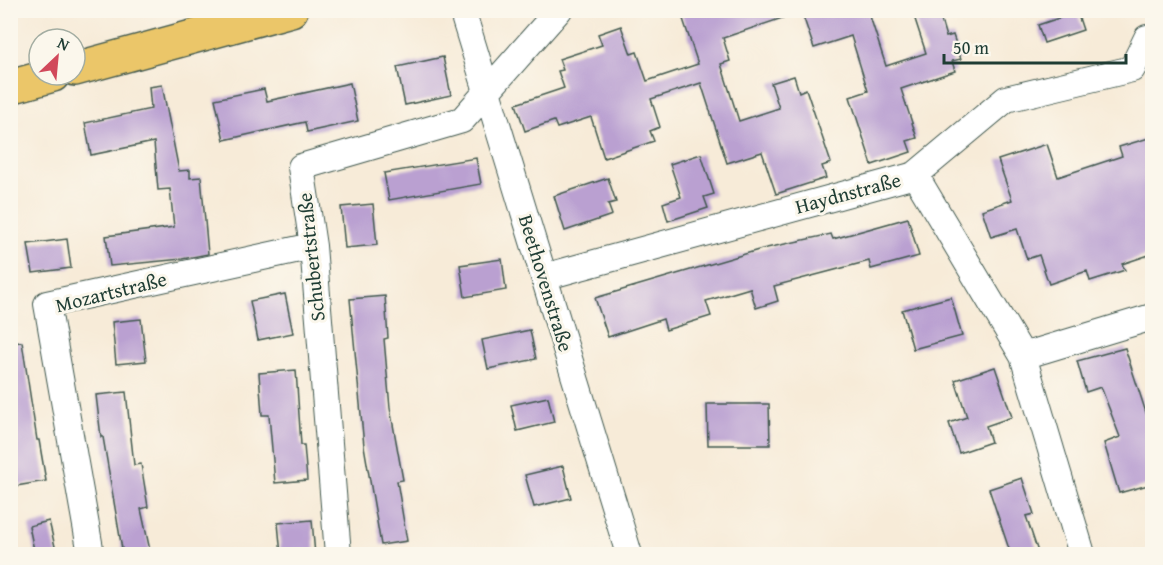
<svg xmlns="http://www.w3.org/2000/svg" width="1163" height="565" font-family="'Gentium Book Plus',serif">
<rect width="100%" height="100%" fill="#fbf7ec"/>
<filter id="ink" filterUnits="userSpaceOnUse"><feTurbulence type="fractalNoise" baseFrequency=".0167" numOctaves="2"/><feDisplacementMap in="SourceGraphic" scale="12" xChannelSelector="R" yChannelSelector="G"/><feConvolveMatrix kernelMatrix="1 2 1 2 8 2 1 2 1" color-interpolation-filters="sRGB"/></filter>
<filter id="wash" filterUnits="userSpaceOnUse"><feTurbulence type="fractalNoise" baseFrequency=".008" numOctaves="4" result="noise"/><feDisplacementMap in="SourceGraphic" scale="24" xChannelSelector="R" yChannelSelector="G"/><feGaussianBlur stdDeviation="1.35" result="paint"/><feColorMatrix in="noise" values="0 0 0 0 0 0 0 0 0 0 0 0 0 0 0 0 0 1.4 0 .05"/><feComposite in="paint" operator="in"/></filter>
<g filter="url(#wash)">
<rect width="100%" height="100%" fill="#f7ebd8"/>
<g id="blocks">
<!-- building -->
<path fill="#baa0d1" d="M680 10H793L794 14 723 38 730 61 721 64 739 121 779 108 771 83 794 76 799 92 806 89 831 163 822 166 826 178 776 194 762 152 727 163 701 83 651 99 660 127 650 131 654 141 604 158 591 117 557 128 554 121 525 131 516 104 564 88 558 71 563 70 559 59 602 45 598 34 621 26 631 54 637 52 647 81 698 64Z
M801 10H868L886 66 926 53 912 10H938L946 37 953 35 961 59 952 61 955 71 901 89 917 138 907 141 911 152 872 165 850 97 868 91 851 36 814 48Z
M1077 12 1083 30 1044 43 1038 25Z
M443 57 451 95 405 105 397 67Z
M350 83 358 121 307 132 305 122 224 140 215 99 264 89 267 101Z
M162 85 179 171 190 170V178L201 177 208 254 182 259 110 266 106 236 174 227 170 189 158 190 154 142 91 155 85 123 151 109 149 87Z
M1152 137V254L1122 264 1125 270 1090 281 1087 271 1049 284 1039 255 1027 259 1017 229 991 237 982 210 1012 200 998 160 1047 144 1058 177 1122 156 1119 147Z
M701 154 714 194 704 197 708 208 668 221 663 203 681 197 670 164Z
M476 158 481 184 389 200 384 173Z
M608 178 616 202 608 204 612 215 565 231 554 196Z
M373 204 377 245 345 248 341 207Z
M908 218 919 256 871 269 869 261 774 286 778 301 756 308 750 288 706 301 711 316 666 330 663 319 608 337 595 298 762 249 831 234 833 239Z
M67 239 71 268 33 273 28 244Z
M502 259 506 290 465 297 460 265Z
M285 294 293 333 258 340 250 301Z
M385 296 388 338 384 339 390 408 403 480 397 481 407 541 381 545 364 446 350 299Z
M951 297 962 336 913 349 902 310Z
M141 319 146 361 116 364 112 322Z
M530 330 536 359 488 369 482 340Z
M22 342 37 440H39L46 481 10 487V343Z
M1125 348 1152 431V484L1119 493 1104 443 1120 437 1101 387 1086 392 1077 361Z
M995 367 1012 417 986 426 991 442 959 453 949 423 967 417 955 380Z
M296 370 301 445H304L307 480 275 483 269 415H262L259 373Z
M126 392 134 465 141 464 148 507 141 509 151 555H123L103 437H101L96 395Z
M548 397 554 422 517 431 511 405Z
M707 404H769L770 445H708Z
M563 466 571 498 534 507 525 475Z
M1022 478 1034 514 1026 516 1039 555H1011L989 489Z
M312 520 315 555H281L278 523Z
M49 521 57 555H35L29 526Z"/>
</g>
</g>
<g filter="url(#ink)">
<use href="#blocks" fill-opacity="0" stroke="#3f574d" stroke-width="1.5"/>
<g fill="none" stroke-linecap="round" stroke-linejoin="round">
<!-- street casing -->
<g stroke="#3f574d" stroke-width="28">
<path id="street" d="M462 10 629 554
M915 175 1023 356 1082 554
M544 277 915 175 1006 99 1132 69 1147 38
M1023 356 1152 317
M91 554 47 304 313 246
M338 554 313 246 301 167 462 120 559 10"/>
</g>
<!-- primary casing -->
<g stroke="#3f574d" stroke-width="36">
<path id="primary" d="M75 69 291 10
M10 87 53 75"/>
</g>
<!-- street -->
<use href="#street" stroke="#fff" stroke-width="26"/>
<!-- primary -->
<use href="#primary" stroke="#ebc669" stroke-width="33"/>
</g>
</g>
<g text-anchor="middle" stroke-width="6" stroke-linejoin="round" paint-order="stroke">
<!-- street labels -->
<g font-size="20" fill="#1f3d34" stroke="#fbf7ec">
<text transform="translate(848 193) rotate(-15)" y="7">Haydnstraße</text>
<text transform="translate(311 257) rotate(-96)" y="7">Schubertstraße</text>
<text transform="translate(546 283) rotate(73)" y="7">Beethovenstraße</text>
<text transform="translate(111 292) rotate(-14)" y="7">Mozartstraße</text>
</g>
</g>
<!-- margin -->
<rect width="1163" height="565" fill="none" stroke="#fbf7ec" stroke-width="36"/>
<!-- north arrow -->
<g transform="translate(57 57) rotate(26)"><circle r="28" fill="#fbf7ec" stroke="#a3ada2" stroke-width="1.5"/>
<path d="M0-4.5L10 22L0 15L-10 22Z" fill="#d1495b"/>
<text y="-9" font-size="16" font-weight="bold" text-anchor="middle" fill="#1f3d34">N</text>
</g>
<!-- scale -->
<path d="M944 54v9h182v-9" fill="none" stroke="#1f3d34" stroke-width="3"/>
<text x="953" y="54" font-size="18" fill="#1f3d34" stroke="#fbf7ec" stroke-width="4.5" paint-order="stroke">50 m</text>
</svg>
